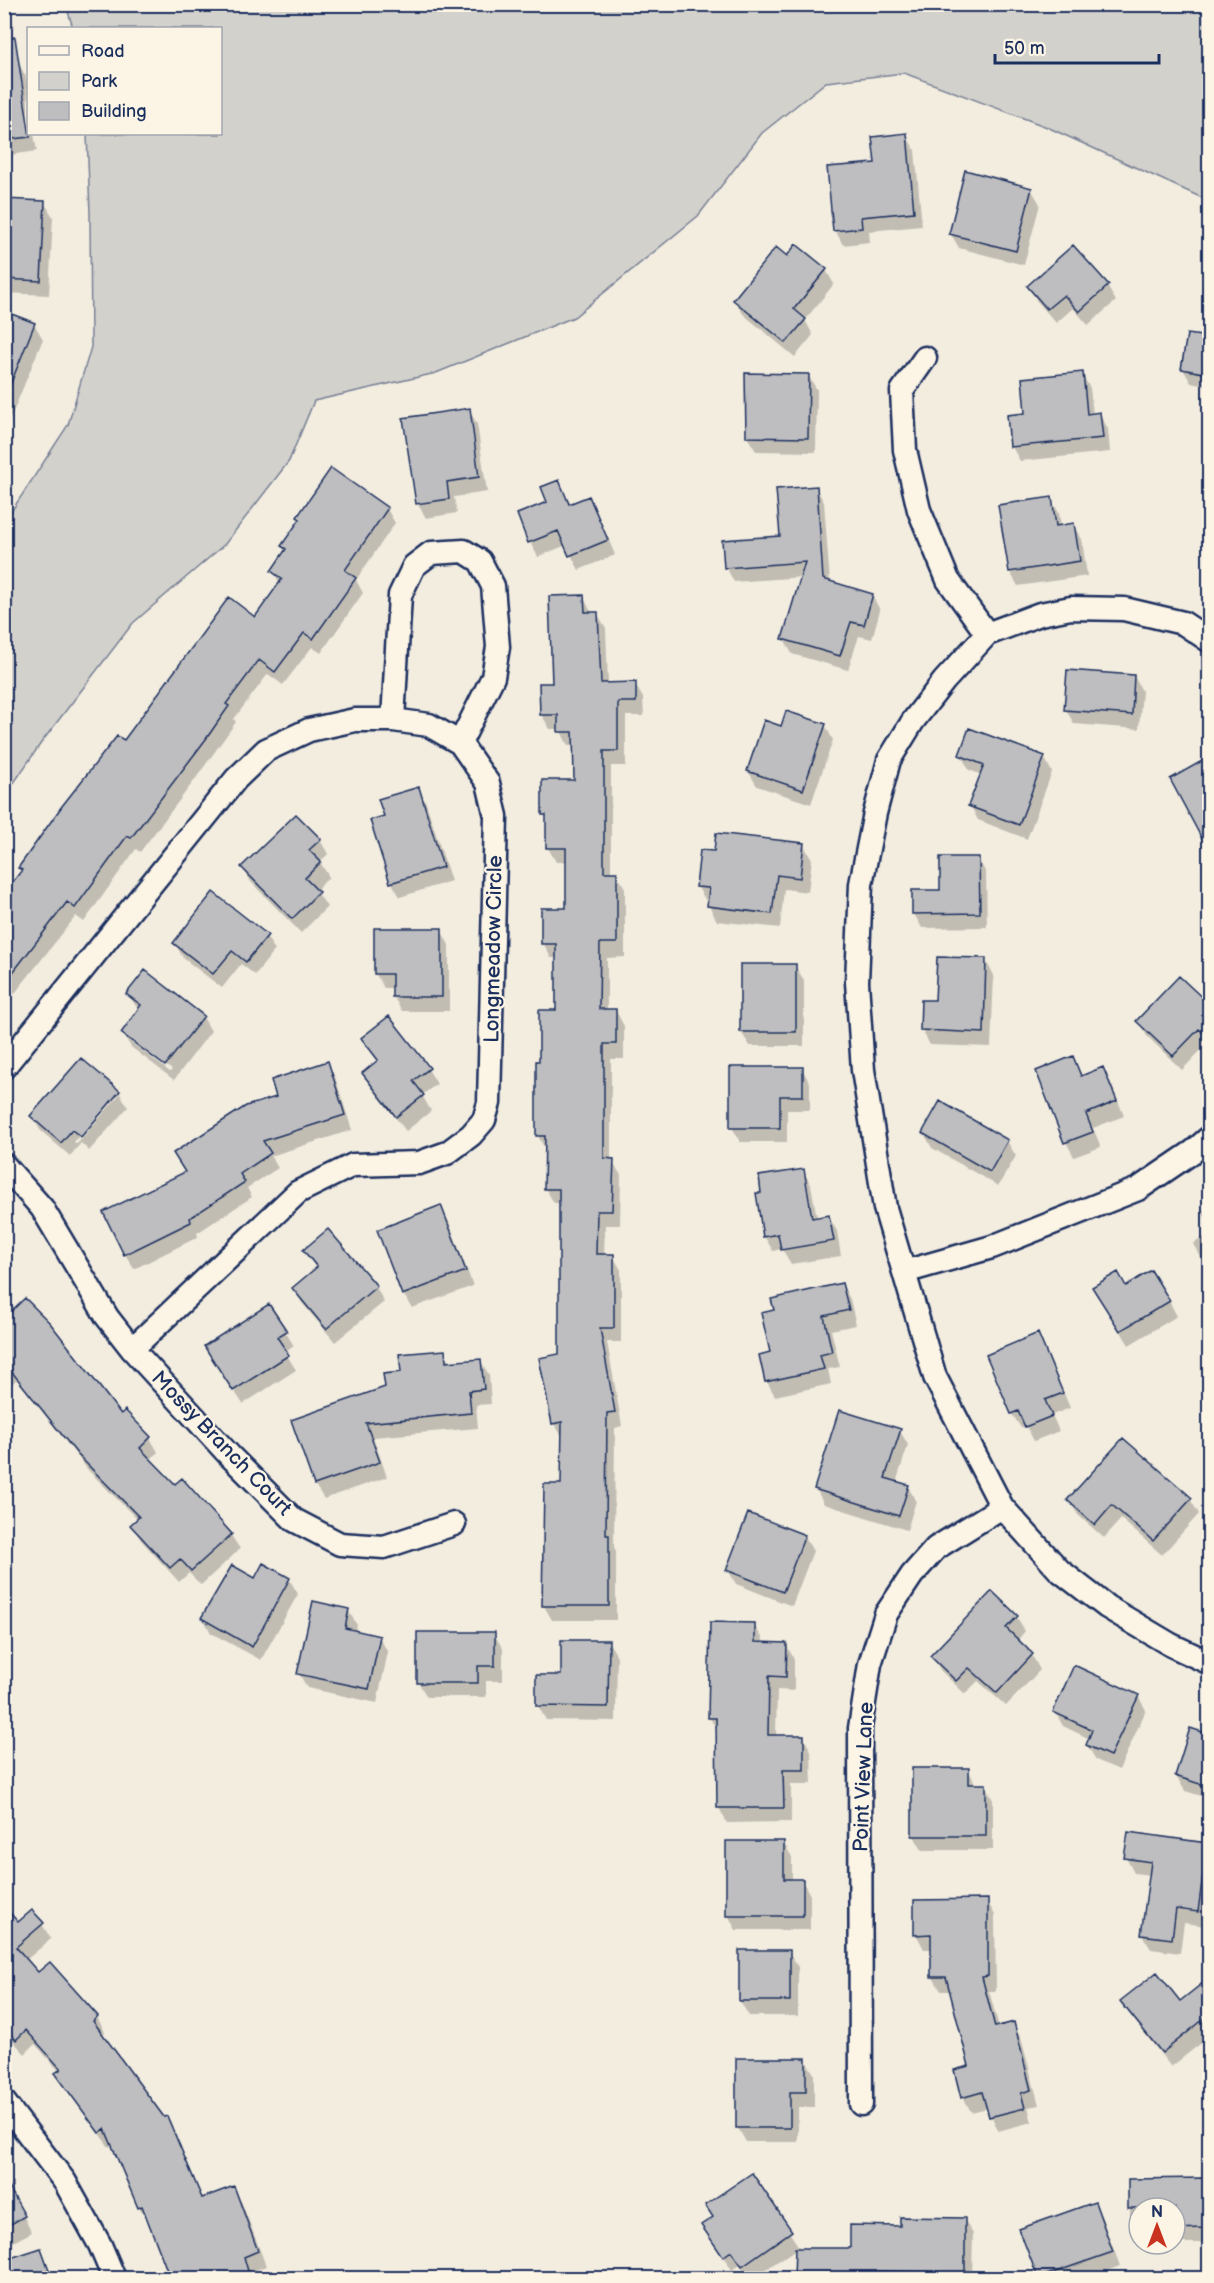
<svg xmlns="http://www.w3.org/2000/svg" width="1214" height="2283" font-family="'Balsamiq Sans',sans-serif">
<rect width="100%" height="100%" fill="#f3ede0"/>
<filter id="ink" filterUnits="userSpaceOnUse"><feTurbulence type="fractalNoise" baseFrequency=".0167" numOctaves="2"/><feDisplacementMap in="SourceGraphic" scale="12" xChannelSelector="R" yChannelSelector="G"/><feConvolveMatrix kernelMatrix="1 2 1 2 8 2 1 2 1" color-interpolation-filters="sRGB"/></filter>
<g filter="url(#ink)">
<!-- green -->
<path fill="#d3d1cc" stroke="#778095" stroke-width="1.5" d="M66 5H1209V201L1047 127 904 73 826 82 762 133 698 216 574 317 436 373 314 401 289 461 225 544 133 623 41 743 5 796V521L68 425 91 347 90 213 87 134H220V28H73Z"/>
<!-- shadow -->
<path fill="#0003" fill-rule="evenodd" d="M4 4H7L14 27 4 30Z
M18 62 26 77 28 94V134H34L37 151 4 156V64Z
M906 135 915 150 922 226 869 231 870 242 843 245 835 230 876 164Z
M1031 189 1040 204 1024 265 959 248 951 234Z
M4 201 44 202 53 217 49 295 4 293Z
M787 258 826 270 834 284 805 320 813 335 795 357 743 314 735 300Z
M1107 286 1116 301 1088 325 1073 308 1056 323 1037 301 1029 287Z
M4 312 34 324 43 339 9 422 4 420Z
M1188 335 1210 339V387L1191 383 1183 369Z
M1082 374 1090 388 1093 415 1100 414 1108 429 1110 452 1020 461 1012 447 1027 415Z
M808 375 817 390 816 452 756 451 747 437Z
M469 410 477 424 487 492 454 497 457 513 426 518 417 503Z
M559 482 571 505 589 497 597 512 615 555 579 570 566 545 538 557 530 542Z
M816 488 824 502 830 583 872 595 880 610 872 639 859 636 848 670 792 654 784 639 803 577 734 582 726 567 781 537Z
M1051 499 1059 513 1061 526 1073 525 1082 539 1087 576 1018 586 1010 572Z
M387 509 395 523 356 580 363 593 321 653 312 647 283 685 268 674 234 719 236 722 194 781 140 852 136 849 84 922 76 916 4 1007V895L22 872 20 868 124 743 256 619 280 584 273 571 286 552 283 546 300 520 298 517Z
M583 596 592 614 597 613 606 628 608 684H635L643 698 644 716H626V766H611V873H616L625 888V957L607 958V1011H616L624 1026V1059H611V1160L621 1175 620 1225H605L604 1256H613L621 1270V1342H607L622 1426 615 1428 614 1547 616 1551V1620H552L544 1606 563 1485V1437L553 1423 561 1355 560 1203H554L545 1188 546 1151 538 1136 540 1063 557 1011V958H551L543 943 568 910 567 862H556L548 848V821L544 814 575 781V746H568L560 729H550L541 714 554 684Z
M1134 676 1142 691 1139 729 1074 724 1066 710Z
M825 725 833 740 811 804 757 786 748 771 782 728Z
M961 755 1044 757 1052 772 1027 839 978 820 970 805 982 775 969 770Z
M1210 759V848L1172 779Z
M418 789 426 803 451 881 400 897 392 883 372 821 386 817Z
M320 840 328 854 320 862 329 877 316 890 327 907 301 933 251 882 243 868Z
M803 844 812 859 808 892 784 889 780 928 717 921 709 906V901H706L697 886 716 853Z
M978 858 986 873 987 927 922 928 914 914Z
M441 930 449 945V1011H402L393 996V988H384L375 973Z
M266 936 275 950 255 975 241 964 222 988 183 958 175 943Z
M985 960 994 975 991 1047 930 1045 922 1030 937 1002Z
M795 966 804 980V1046H750L741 1032Z
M1179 978 1210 1006V1044L1208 1043 1182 1070 1147 1036 1138 1021Z
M128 994 203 1017 211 1031 174 1080 131 1047 122 1033 139 1011ZM132 1040 172 1070 170 1072 132 1043Z
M388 1018 428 1069 437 1084 422 1095 431 1111 406 1131 372 1088 364 1074 379 1062 363 1038Z
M1073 1058 1083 1077 1103 1069 1111 1083 1124 1116 1093 1128 1101 1147 1074 1157 1066 1142 1038 1071Z
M81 1060 119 1092 128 1107 89 1151 81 1143 70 1156 40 1130 32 1116ZM116 1094H120L77 1144 74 1142Z
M327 1063 335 1077 352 1130 271 1156 278 1168 247 1188 252 1197 197 1233 198 1237 134 1269 125 1254 186 1173 278 1098Z
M802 1069 810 1083V1110H787V1142H740L732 1127Z
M924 1133 1007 1141 1016 1156 998 1186 932 1148Z
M803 1170 811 1185 817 1218 828 1216 837 1231 841 1256 791 1264 782 1249 773 1251 764 1236 763 1194Z
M441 1207 449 1222 473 1286 412 1308 403 1294Z
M1210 1207V1225L1202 1212Z
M1210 1233V1272L1193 1244Z
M305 1251 376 1287 384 1302 335 1342 302 1303 294 1289 317 1270Z
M842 1284 850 1299 856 1325 831 1330 840 1367 828 1369 831 1384 775 1396 767 1382 761 1356 772 1353 775 1311Z
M1126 1288 1169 1301 1177 1316 1129 1345 1103 1302Z
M4 1320 150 1438 158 1452 150 1460 175 1486 182 1480 231 1535 240 1549 201 1585 189 1573 179 1582 141 1540 132 1525 138 1520 88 1470 17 1379 10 1386 4 1380Z
M285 1331 294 1346 285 1352 296 1370 243 1404 214 1361Z
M1038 1335 1046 1350 1070 1408 1052 1415 1059 1431 1034 1441 1026 1426 1021 1428 1012 1414 988 1355Z
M445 1352 451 1363 480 1360 489 1375 491 1404 476 1405 478 1428 373 1437 387 1477 324 1499 315 1485 293 1421 386 1389 403 1373Z
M900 1431 908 1445 896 1483 908 1487 916 1501 907 1530 824 1504 816 1489Z
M1190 1499 1199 1514 1162 1555 1121 1519 1104 1538 1078 1515 1069 1500Z
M804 1536 813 1551 792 1606 736 1584 728 1570Z
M264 1565 289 1579 298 1594 261 1660 211 1633 203 1618 256 1580Z
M348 1610 357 1625 355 1632 379 1637 388 1652 377 1703 307 1688 299 1673Z
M1017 1617 1025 1631 1017 1641 1032 1655 1040 1670 1006 1706 978 1681 965 1694 941 1671 932 1657Z
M754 1625 763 1639 762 1644H786L794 1659V1691L777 1690 776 1736H803L811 1751 812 1784H791V1822L727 1823 719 1808 718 1732 710 1718Z
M494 1634 503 1649V1681H486V1697H427L418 1682Z
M608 1641 617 1656 616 1721 546 1720 538 1706 562 1676Z
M1138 1696 1146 1710 1119 1770 1096 1760 1087 1745 1090 1739 1063 1726 1055 1712Z
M1191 1730 1210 1736V1811L1206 1804 1208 1798 1185 1791 1176 1776Z
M968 1769 976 1785H985L993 1800V1850H922L914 1836Z
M783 1842 792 1857V1880H802L810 1895V1930H736L728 1915Z
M1207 1844 1210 1849V1898L1206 1926 1184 1923 1180 1953 1151 1949 1142 1935 1151 1875 1134 1873 1126 1858Z
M987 1901 995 1915 996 1991H989L999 2027 1013 2024 1021 2038 1039 2105 1028 2107 1032 2122 998 2131 988 2108 971 2112 963 2097 971 2067 952 1991H941L932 1976V1949H924L916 1934Z
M4 1909 18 1924H42L51 1939 26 1960 38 1975 97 2017 105 2032 101 2036 163 2119 167 2118 175 2133 203 2199 233 2188 242 2203 266 2266 251 2272 253 2278H171L150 2222H148L139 2207 113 2144 109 2147 66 2089 57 2074 60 2072 35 2044 25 2054 4 2031Z
M740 1952H789L798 1967V2016H749L740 2001Z
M1207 1982 1210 1985V2036L1171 2067 1131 2016 1122 2002 1180 2004Z
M805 2059 814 2074V2107H798V2142H746L738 2128Z
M751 2175 799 2247 753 2278H750L740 2264 732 2270 703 2226 714 2218Z
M1203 2179 1210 2191V2243H1175V2208H1139V2244L1130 2229V2181Z
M4 2180 32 2232 4 2247Z
M1094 2203 1102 2218 1120 2266 1087 2278H1040L1021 2230Z
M964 2219 973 2234 972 2278H796V2249L851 2250 901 2227Z
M40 2249 54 2278H4V2262Z"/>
<!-- building -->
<path fill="#bebec0" stroke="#1b2f5e" stroke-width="1.5" d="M15 37 30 137 4 140V38Z
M907 133 914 212 861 217 862 228 833 231 827 167 875 163 872 137Z
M965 170 1032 188 1016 251 949 234Z
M4 199 45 201 41 281 4 279Z
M796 244 827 269 794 309 806 319 786 343 733 300 776 247 787 256Z
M1073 245 1109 285 1079 312 1064 295 1047 309 1027 286Z
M4 311 35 323 5 398H4Z
M1187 334 1209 337V374L1181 369Z
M1083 372 1087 414 1100 412 1103 438 1010 447 1007 415 1025 413 1022 378Z
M745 373 809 374 808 438 746 437Z
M470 408 479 477 447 482 449 499 416 504 403 418Z
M331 468 388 508 345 570 356 578 313 639 304 633 275 672 259 660 226 704 229 706 206 739 131 838 127 836 75 908 67 902 4 984V893L22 870 18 868 62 806 117 736 124 740 229 597 255 617 282 579 271 571 286 549 281 546 300 519 297 517Z
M559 480 569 504 589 496 608 540 569 556 558 531 528 543 517 514 547 502 541 487Z
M817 486 823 579 873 594 864 625 851 622 840 656 782 639 805 562 724 568 722 540 780 536 776 489Z
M1052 497 1056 526 1074 523 1080 561 1009 572 998 505Z
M584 595 585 612H598L601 683 636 682V702H618V751H604V872H617V943H600L599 1009H616V1044H604V1158L614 1159 612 1211H597L596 1254H614V1328H600L615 1412 607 1413 606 1535H609V1606H542L544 1484H561L562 1422 552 1424 539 1358 559 1354V1189H544L545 1136H536V1061H539V1010H556V944H541V908H566V848H546V815H542V780H574L573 732H558V715H540L539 683H552L549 596Z
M1067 670 1134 675 1132 715 1064 710Z
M786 711 826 724 803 790 747 771 764 720 781 726Z
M969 728 1045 756 1019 825 968 806 984 765 959 755Z
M1209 757V852L1170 779Z
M419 787 443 867 390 883 370 820 384 816 378 799Z
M296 814 321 839 309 850 321 862 305 878 319 892 292 919 241 867Z
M716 833 804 843 800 878 777 875 772 914 707 906 709 888 696 887 700 850 714 851Z
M940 857H979L980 913 912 914V890H940Z
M213 892 268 935 246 962 232 951 213 974 173 943Z
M374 928H442V997H392V974H374Z
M937 957 986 958 984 1033 920 1030 921 1000H935Z
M740 964H796V1032H740Z
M145 970 204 1016 165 1066 121 1033 141 1005 126 994Z
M1179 976 1209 1004V1038L1199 1029 1173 1056 1136 1021Z
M389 1016 430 1068 413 1081 424 1095 396 1117 362 1073 378 1060 361 1038Z
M1073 1056 1081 1076 1103 1067 1117 1101 1086 1114 1093 1132 1064 1143 1036 1071Z
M81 1058 120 1091 81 1137 72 1130 61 1143 30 1116Z
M328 1061 345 1115 263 1141 271 1153 240 1174 245 1182 190 1218 191 1222 124 1255 103 1212 185 1172 173 1153 246 1106 276 1097 271 1080Z
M730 1067H803V1096H780V1128H730Z
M940 1101 1008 1140 990 1172 922 1133Z
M804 1169 812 1218 829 1215 834 1241 781 1250 778 1234 763 1237 756 1193H761L759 1176Z
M441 1205 466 1271 402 1295 377 1230Z
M328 1229 377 1286 326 1329 292 1288 317 1267 303 1250Z
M1151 1270 1170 1301 1120 1331 1092 1287 1118 1272 1126 1286Z
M842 1283 849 1310 824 1316 832 1352 820 1355 824 1369 765 1382 759 1355 770 1352 761 1313 774 1310 771 1299Z
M25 1298 50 1323 121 1414 125 1410 151 1437 140 1448 175 1484 182 1478 232 1534 191 1571 180 1559 170 1568 130 1525 139 1517 78 1455 4 1362V1318Z
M269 1304 287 1331 277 1337 289 1355 233 1391 204 1346Z
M1038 1333 1063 1393 1045 1400 1052 1416 1025 1427 1018 1411 1011 1414 986 1355Z
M445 1350 446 1362 481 1359 484 1389 469 1391 471 1413 366 1423 380 1462 314 1485 291 1420 385 1387 383 1374 401 1372 399 1354Z
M839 1410 901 1429 885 1478 909 1485 899 1516 814 1489Z
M1123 1438 1192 1498 1153 1541 1112 1505 1095 1525 1067 1500Z
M748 1513 805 1535 783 1592 726 1570Z
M263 1563 290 1578 252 1647 201 1618 232 1565 255 1578Z
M992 1591 1018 1616 1006 1628 1033 1654 997 1693 969 1668 956 1681 930 1656Z
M313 1601 349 1609 345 1628 380 1636 369 1689 297 1674Z
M710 1622 755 1623V1642L787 1643 786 1677 769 1676 768 1735H804V1770H783L784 1808H717L716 1718H708Z
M417 1632H495V1666H478V1683H417Z
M561 1640H609L608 1707 536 1706V1675H561Z
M1074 1665 1139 1695 1110 1756 1086 1745 1092 1730 1053 1712Z
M1190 1728 1209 1734V1787L1175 1776Z
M912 1768H969V1784H986V1836H912Z
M1128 1832 1207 1843 1198 1912 1176 1909 1172 1939 1141 1935 1151 1862 1124 1858Z
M726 1841H784V1879H803V1916H726Z
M988 1899V1976L982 1977 995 2027 1014 2022 1031 2090 1021 2093 1025 2108 989 2117 982 2092 961 2098 954 2070 969 2066 946 1977H931V1934L914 1935V1900Z
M4 1906 18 1922 32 1910 44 1923 16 1947 38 1972 50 1962 98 2016 93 2021 164 2117 167 2116 202 2198 234 2186 258 2251 244 2257 250 2278H170L142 2206 138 2208 105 2129 99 2133 55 2073 61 2069 26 2030 16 2040 4 2027Z
M739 1950H790V2001H739Z
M1157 1972 1180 2001 1209 1978V2015L1162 2053 1120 2001Z
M736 2058H806V2092H790V2128H736Z
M752 2173 792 2231 742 2266 731 2251 723 2257 701 2225 713 2217 705 2205Z
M4 2178 25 2216 4 2228Z
M1204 2178V2228L1175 2229V2208H1128V2179Z
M1095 2202 1113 2252 1038 2278 1019 2229Z
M900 2217 965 2218V2278H932V2272L878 2271V2278H794L795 2248H850V2225L900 2226Z
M41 2248 52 2278H4V2260Z"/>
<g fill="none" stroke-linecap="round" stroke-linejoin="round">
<!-- street casing -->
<g stroke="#1b2f5e" stroke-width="27">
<path id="street" d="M925 358 902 391 905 450 919 510 948 580 987 634
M1210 641 1183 623 1124 609 1071 608 1040 614 987 634 944 681 913 721 889 760 875 813 861 884 857 982 863 1070 885 1208 935 1377 1002 1507 1059 1570 1107 1607 1171 1645 1210 1663
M393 720 400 595 414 566 431 553 464 551 480 561 493 586 498 647 493 677 460 743
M4 1067 236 779 266 750 309 730 355 720H393L429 725 460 743 488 783 496 816 489 1103 484 1120 471 1135 447 1153 419 1163 353 1165 298 1192 132 1349
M4 1165 42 1208 107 1317 132 1349 230 1456 294 1520 340 1544 384 1547 454 1524
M904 1272 992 1247 1138 1189 1194 1151 1210 1137
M4 2102 65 2182 100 2245 114 2278
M861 2104 860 1728 870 1664 886 1614 912 1575 936 1548 1002 1507"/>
</g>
<!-- street -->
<use href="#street" stroke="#fcf5e5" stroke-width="22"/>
</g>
</g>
<g text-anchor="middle" stroke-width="4.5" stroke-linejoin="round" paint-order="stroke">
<!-- street labels -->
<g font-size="21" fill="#1b2f5e" stroke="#fcf5e5">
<text transform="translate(493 949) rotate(-89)" y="7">Longmeadow Circle</text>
<text transform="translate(222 1443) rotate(46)" y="7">Mossy Branch Court</text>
<text transform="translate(863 1777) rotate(-88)" y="7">Point View Lane</text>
</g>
</g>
<!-- margin -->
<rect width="1214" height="2283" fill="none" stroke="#fcf5e5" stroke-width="24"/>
<rect x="12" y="12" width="1190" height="2259" fill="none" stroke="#1b2f5e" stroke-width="2" filter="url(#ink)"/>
<!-- legend -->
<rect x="27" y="27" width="195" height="108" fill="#fcf5e5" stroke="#a2a6af" stroke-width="1.5"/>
<rect x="39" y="46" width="30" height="9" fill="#fcf5e5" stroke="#a2a6af" stroke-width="1.5"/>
<text x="81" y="57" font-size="18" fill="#1b2f5e">Road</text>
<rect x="39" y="72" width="30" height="18" fill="#d3d1cc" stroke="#a2a6af" stroke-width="1.5"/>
<text x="81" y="87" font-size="18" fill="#1b2f5e">Park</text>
<rect x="39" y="102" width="30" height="18" fill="#bebec0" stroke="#a2a6af" stroke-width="1.5"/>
<text x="81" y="117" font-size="18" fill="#1b2f5e">Building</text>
<!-- north arrow -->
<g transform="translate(1157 2226)"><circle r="28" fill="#fcf5e5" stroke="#a2a6af" stroke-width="1.5"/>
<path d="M0-4.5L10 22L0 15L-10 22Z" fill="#c8321e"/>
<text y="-9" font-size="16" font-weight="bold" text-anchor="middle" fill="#1b2f5e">N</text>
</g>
<!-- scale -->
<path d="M995 54v9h164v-9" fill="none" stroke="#1b2f5e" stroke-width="3"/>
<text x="1004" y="54" font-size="18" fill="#1b2f5e" stroke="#fcf5e5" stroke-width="4.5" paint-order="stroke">50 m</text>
</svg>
